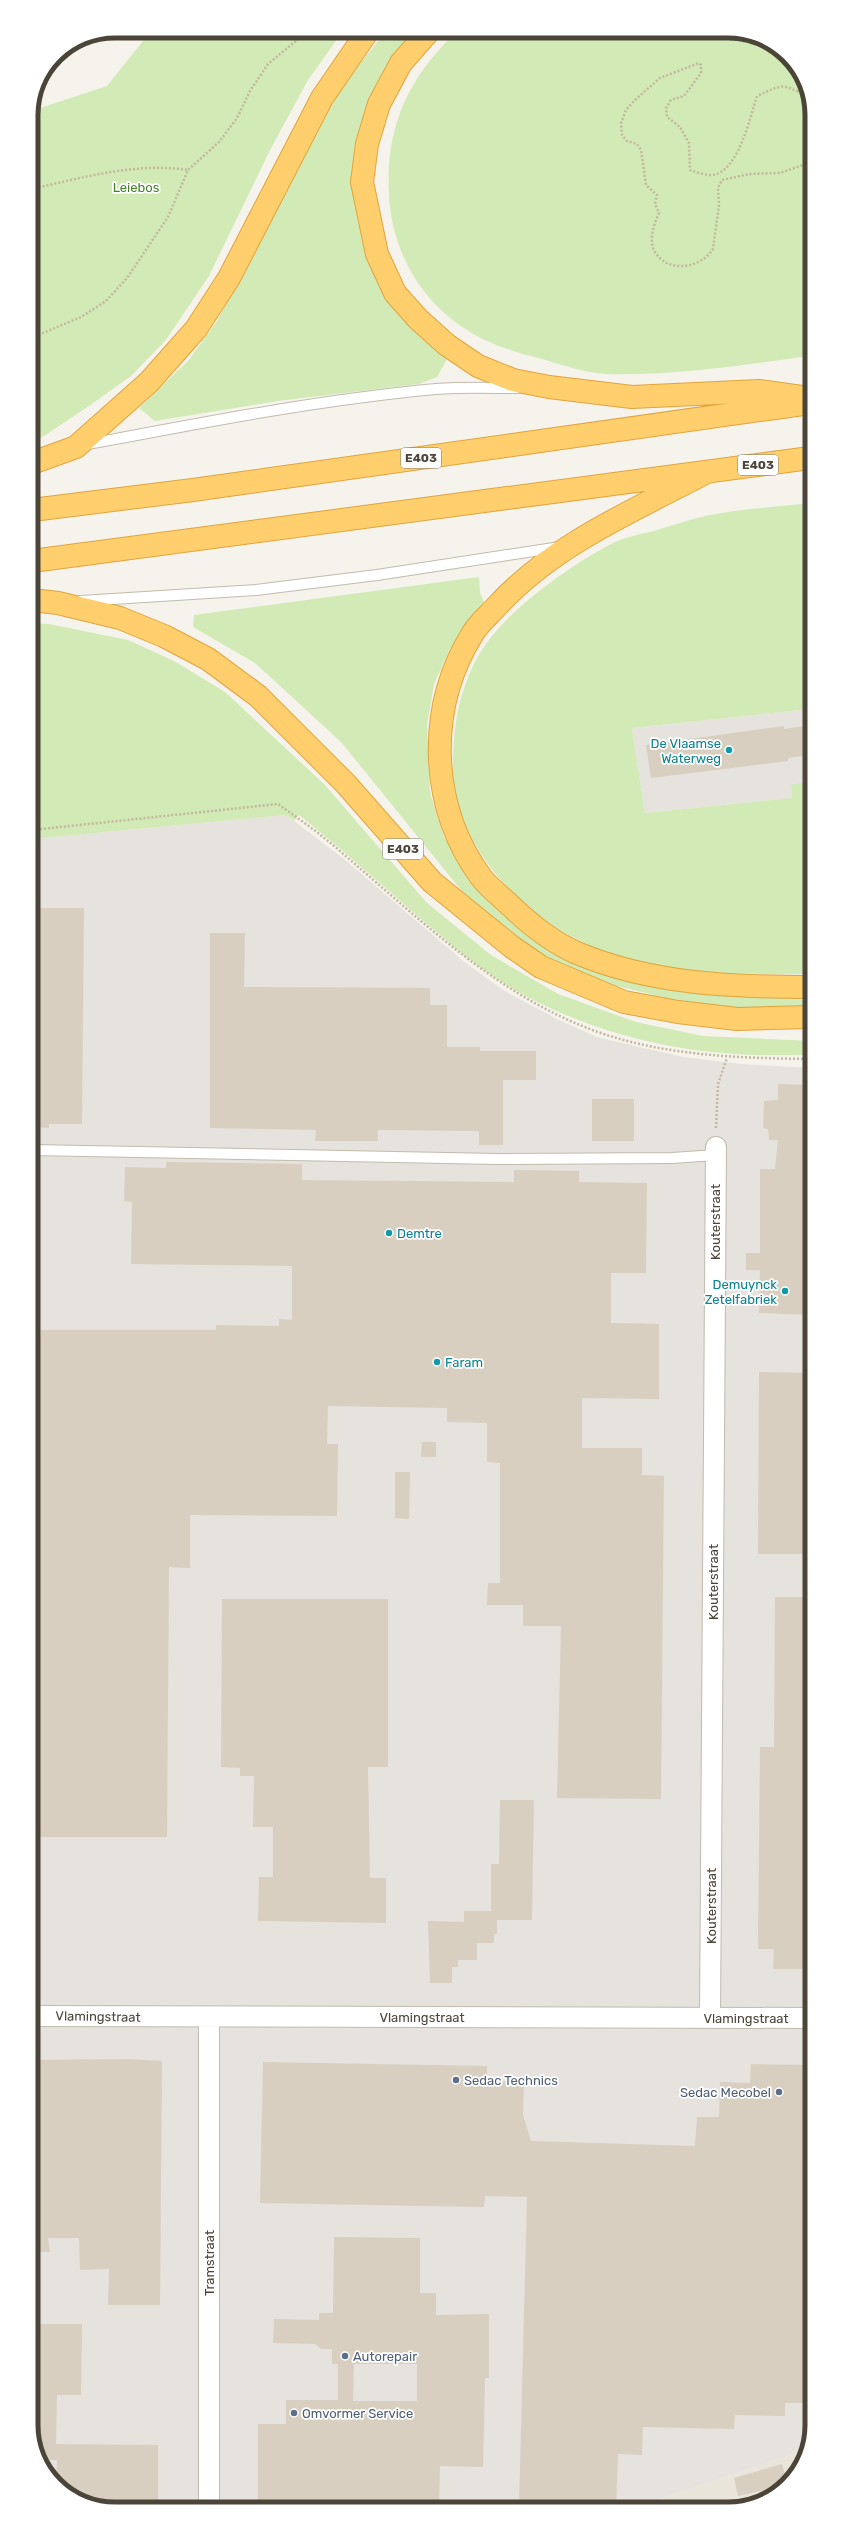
<svg xmlns="http://www.w3.org/2000/svg" width="843" height="2540" font-family="Rubik,sans-serif">
<rect width="100%" height="100%" fill="#f6f3ec"/>
<!-- residential -->
<path fill="#eae5da" d="M803 2451 795 2476 750 2506 657 2507 660 2499Z"/>
<!-- industrial -->
<path fill="#e6e2dd" d="M810 709V782L791 784 792 798 645 813 632 728Z
M286 815 344 859 462 960 503 990 559 1020 597 1037 683 1057 742 1064 810 1068 812 2426 803 2451 660 2499 657 2507 109 2509 60 2488 34 2447 32 839Z"/>
<!-- green -->
<path fill="#d2eab5" d="M151 31H343L308 80 270 150 209 276 165 341 131 376 89 406 32 444 31 111 107 86Z
M386 31H414L384 72 368 101 352 182 360 227 370 261 408 322 447 359 437 377 419 384 278 401 155 421 139 408 188 361 217 321 341 88Z
M457 31H734L783 52 809 93 810 356C743 365 675 376 607 374 585 373 563 365 542 359 515 352 487 344 464 328 419 299 392 249 389 196 385 127 408 78 457 31Z
M810 503V709L632 728 645 813 792 798 791 784 810 782V974C738 974 661 976 593 947 531 920 471 863 456 796 451 775 453 750 455 729 459 699 468 669 486 644 514 605 571 565 613 543 625 537 641 534 654 531 671 526 688 520 705 516 739 509 775 507 810 503Z
M479 577 480 593 484 602 450 649 434 684 427 725 430 793 444 837 471 880 500 909 667 989 730 996 810 997V1009L735 1008 666 998 617 986 566 968 522 943 461 890 341 742 255 663 193 627 194 615Z
M32 623 49 624 128 640 174 661 225 692 324 784 427 903 491 955 558 994 636 1022 703 1036 810 1041V1055C785 1055 760 1056 735 1054 639 1048 541 1016 465 956 409 910 356 860 299 815L294 821 286 815 32 839Z"/>
<!-- building -->
<path fill="#d8cfc1" fill-rule="evenodd" d="M810 725V755L788 758V761L651 778 646 745 784 726V729Z
M32 908H84L82 1124H49V1128L32 1127Z
M210 933H245L244 987 430 988V1005H447V1047H480V1051H536V1080H503V1145H479V1131L378 1130V1141H315L316 1130 210 1128Z
M778 1084 810 1085 811 1315 759 1313 760 1270H746V1253H760V1169H775L778 1140H769L768 1129 763 1128 764 1101 778 1100Z
M592 1099H634V1141H592Z
M166 1162 302 1164V1180L514 1182V1170L579 1171V1182L647 1183 646 1273H611V1323L659 1324V1399L582 1398V1448H642V1475L664 1476 661 1799 557 1798 561 1626H523V1605H487L488 1583H500V1463L487 1462V1423L447 1422V1408L328 1406 327 1444H338L337 1516 190 1515V1568L169 1567 167 1837H33V1330H216V1325L279 1326V1319L292 1320V1266L131 1264 132 1202 124 1201 125 1167 166 1168Z
M759 1372 811 1373V1554H758Z
M422 1442H436V1457H421Z
M395 1472H410L409 1519 395 1518Z
M775 1597H811V1969H773L774 1949H758L760 1747H774Z
M222 1599H388V1767H368L370 1878H386V1923L258 1921 259 1877H273V1827H253L254 1776H240V1768L221 1767Z
M500 1800H534L532 1920H497V1934H494V1943H477V1960H458V1967H452V1983H430L428 1921 464 1922V1911H491V1864H499Z
M128 2059 162 2061 160 2305H108L109 2269 80 2270 79 2238H48L50 2252H34L33 2060Z
M263 2062 487 2066V2081L524 2082 523 2115 531 2141 695 2146 697 2117H719L720 2082 750 2083 751 2064 806 2065V2085H812V2403H785V2416L735 2415 734 2429 643 2427 642 2455 618 2454 616 2507H519L527 2197 485 2196 484 2207 260 2203Z
M334 2237 420 2238V2293H436V2315L489 2314V2378H485L483 2467 440 2466 439 2507 258 2508V2424H286V2400H338V2364H332V2349H321L315 2344 273 2343 274 2319 319 2320V2313H333ZM354 2364H417V2401H353Z
M34 2324H82L81 2395H57L56 2444 158 2445V2509H109L60 2488 56 2483 57 2460H42L34 2447Z
M782 2464 787 2481 779 2487 738 2496 734 2478Z"/>
<g fill="none" stroke-linecap="round" stroke-linejoin="round">
<!-- lane casing -->
<g stroke="#c2bbae" stroke-width="12">
<path id="lane" d="M84 445C200 423 317 400 436 389 462 387 490 388 517 388
M81 601 256 590 377 575 560 547
M32 1150 497 1159 672 1158 716 1155"/>
</g>
<!-- street casing -->
<g stroke="#c2bbae" stroke-width="22">
<path id="street" d="M33 2016 812 2018
M710 2017 716 1147
M209 2508V2018"/>
</g>
<!-- highway casing -->
<g stroke="#e0a43c" stroke-width="24">
<path id="highway" d="M429 31 401 63 379 104 367 144 362 182 377 254 395 293 418 319 447 345 478 366 513 380 549 387 632 397 759 391 802 397
M32 463 76 447 149 382 196 329 229 278 322 98 368 31
M707 472C633 511 554 544 497 606 489 615 479 623 473 633 426 708 429 806 481 877 490 889 504 899 514 909 532 926 554 943 577 953 650 984 732 987 810 987
M32 510 193 490 810 403
M32 561 810 458
M32 600 58 603 120 618 164 636 208 659 258 696 346 784 432 882 512 947 541 967 624 1002 678 1012 737 1019 810 1017"/>
</g>
<!-- path -->
<path stroke="#c4b79f" stroke-width="2.5" stroke-dasharray="2 2" stroke-linecap="butt" d="M809 95 806 96C781 83 784 84 757 96 750 117 738 174 711 175 704 175 696 172 690 170L689 143 680 127 667 117 666 108 671 100 684 96 701 73V65L699 63 660 78 635 100 626 110 621 123 622 135 627 141 637 144 641 150 646 185 657 195 655 204 659 213C654 224 648 240 655 252 668 274 701 268 713 249L719 205 718 188 722 180 749 174 780 173 803 165 809 167
M31 189C82 178 136 162 188 170
M31 338 81 317 106 301 127 278 168 217 188 170 219 142 237 118 250 91 268 64 308 31
M32 830 278 804C299 819 321 834 341 852 421 920 497 996 598 1032 666 1056 739 1058 810 1059
M716 1128 718 1084 727 1058"/>
<!-- lane -->
<use href="#lane" stroke="#fff" stroke-width="10"/>
<!-- street -->
<use href="#street" stroke="#fff" stroke-width="20"/>
<!-- highway -->
<use href="#highway" stroke="#ffcf6e" stroke-width="22"/>
</g>
<!-- markers -->
<g fill="#0f9aa8" stroke="#fff" stroke-width="1.5">
<circle cx="729" cy="750" r="4"/>
<circle cx="389" cy="1233" r="4"/>
<circle cx="785" cy="1291" r="4"/>
<circle cx="437" cy="1362" r="4"/>
</g>
<g fill="#5c6f8a" stroke="#fff" stroke-width="1.5">
<circle cx="456" cy="2080" r="4"/>
<circle cx="779" cy="2092" r="4"/>
<circle cx="345" cy="2356" r="4"/>
<circle cx="294" cy="2413" r="4"/>
</g>
<g text-anchor="middle" stroke-width="3.5" stroke-linejoin="round" paint-order="stroke">
<!-- shield labels -->
<g fill="#fff" stroke="#817c74" stroke-width="1">
<rect x="401" y="448" width="40" height="20" rx="3"/>
<rect x="738" y="455" width="40" height="20" rx="3"/>
<rect x="383" y="839" width="40" height="20" rx="3"/>
</g>
<g font-size="12" font-weight="bold" fill="#4b4439">
<text x="421" y="462">E403</text>
<text x="758" y="469">E403</text>
<text x="403" y="853">E403</text>
</g>
<!-- park labels -->
<g font-size="13" fill="#4a7f2a" stroke="#fff">
<text x="136" y="192">Leiebos</text>
</g>
<!-- culture labels -->
<g font-size="13" fill="#0d838f" stroke="#fff" text-anchor="end">
<text x="721" y="748">De Vlaamse<tspan x="721" dy="15">Waterweg</tspan></text>
<text x="397" y="1238" text-anchor="start">Demtre</text>
<text x="777" y="1289">Demuynck<tspan x="777" dy="15">Zetelfabriek</tspan></text>
<text x="445" y="1367" text-anchor="start">Faram</text>
</g>
<!-- street labels -->
<g font-size="13" fill="#4b4439" stroke="#fff">
<text transform="translate(715 1222) rotate(-90)" y="5">Kouterstraat</text>
<text transform="translate(713 1582) rotate(-90)" y="5">Kouterstraat</text>
<text transform="translate(711 1906) rotate(-90)" y="5">Kouterstraat</text>
<text transform="translate(98 2016) rotate(1)" y="5">Vlamingstraat</text>
<text x="422" y="2022">Vlamingstraat</text>
<text x="746" y="2023">Vlamingstraat</text>
<text transform="translate(209 2263) rotate(-90)" y="5">Tramstraat</text>
</g>
<!-- service labels -->
<g font-size="13" fill="#4e5e75" stroke="#fff" text-anchor="start">
<text x="464" y="2085">Sedac Technics</text>
<text x="771" y="2097" text-anchor="end">Sedac Mecobel</text>
<text x="353" y="2361">Autorepair</text>
<text x="302" y="2418">Omvormer Service</text>
</g>
</g>
<!-- crop -->
<path d="M0 0H843V2540H0ZM115 38H728A77 77 0 0 1 805 115V2425A77 77 0 0 1 728 2502H115A77 77 0 0 1 38 2425V115A77 77 0 0 1 115 38Z" fill="#fff" fill-rule="evenodd"/>
<path fill="none" stroke="#4b4439" stroke-width="5" d="M115 38H728A77 77 0 0 1 805 115V2425A77 77 0 0 1 728 2502H115A77 77 0 0 1 38 2425V115A77 77 0 0 1 115 38Z"/>
</svg>
